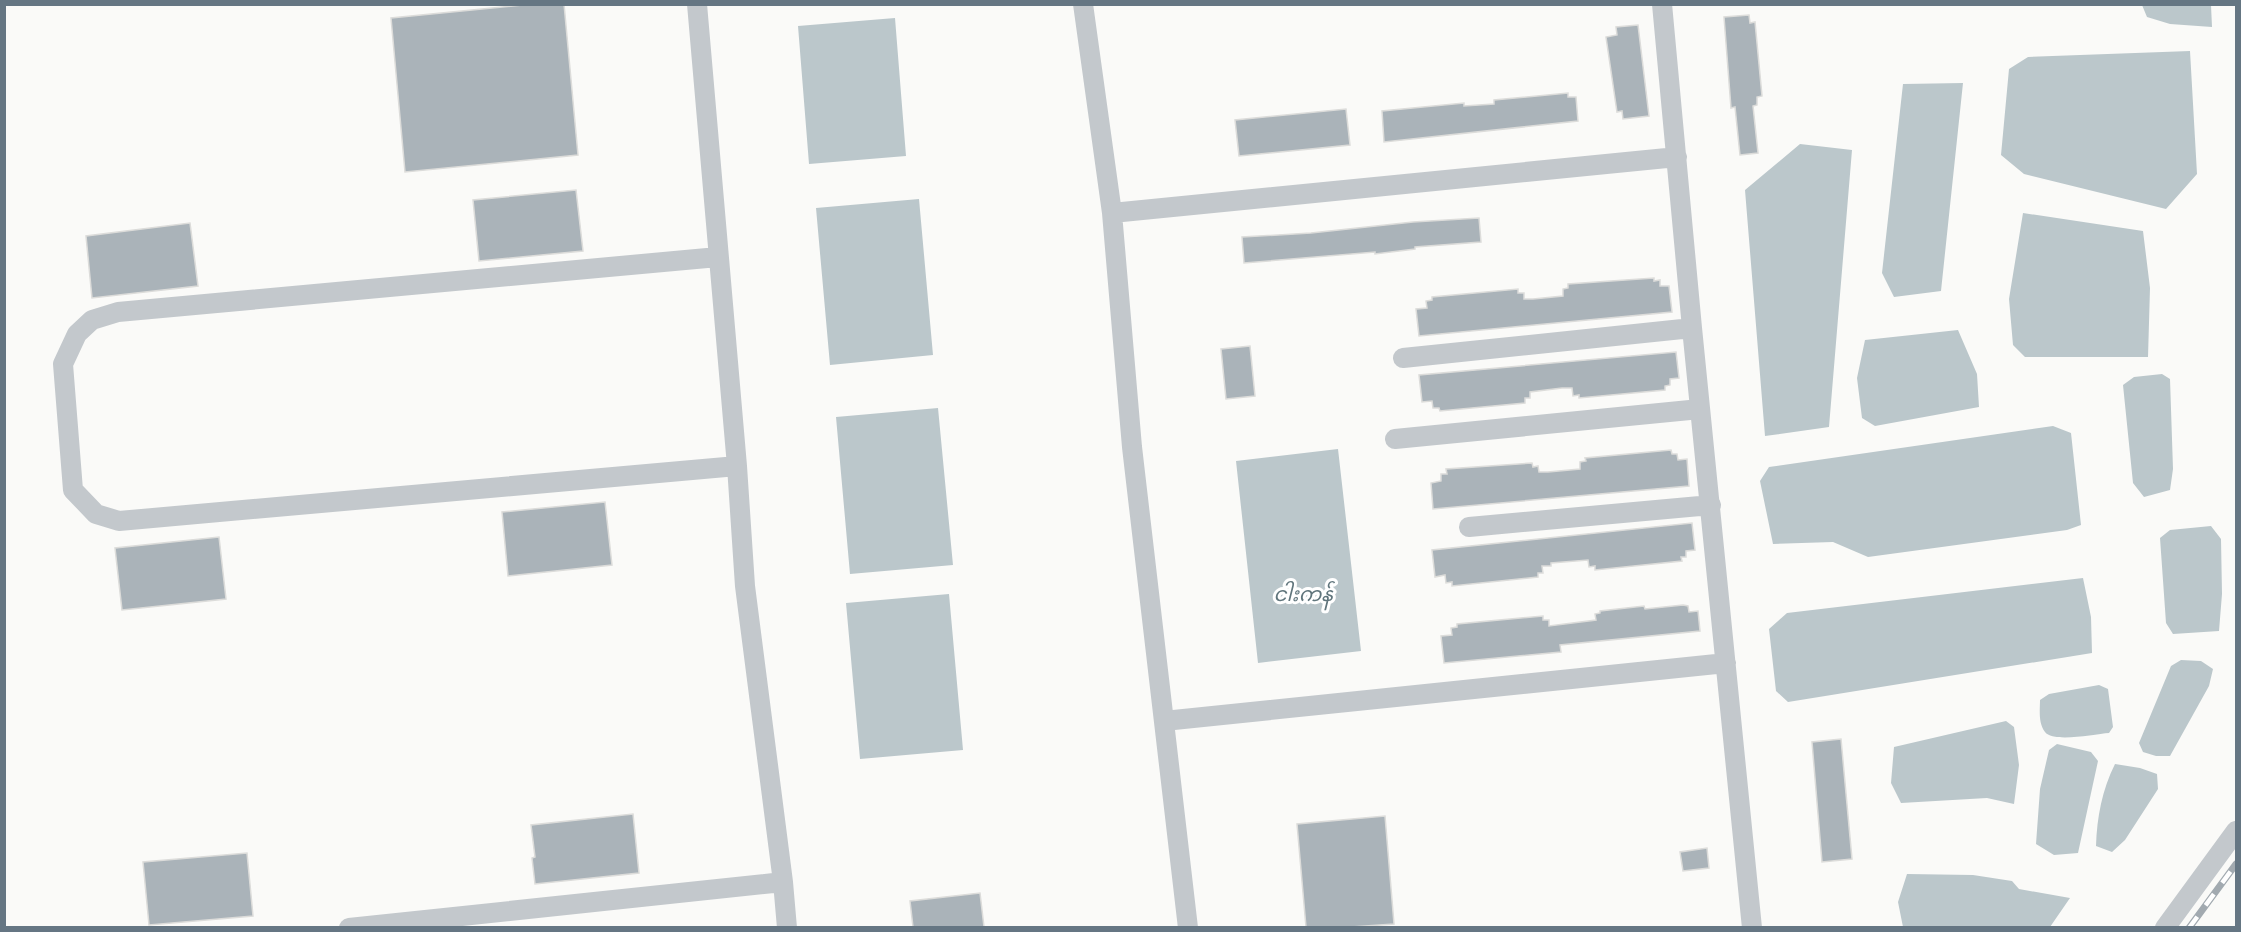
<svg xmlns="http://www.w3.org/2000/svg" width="2241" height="932" font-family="'Titillium Web','Noto Sans Myanmar',sans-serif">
<rect width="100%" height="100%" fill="#fafaf8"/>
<!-- water -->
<path fill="#bbc7cb" d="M2142 5H2211L2212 27 2170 24 2147 17Z
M895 18 906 156 809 164 798 26Z
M2190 51 2197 174 2166 209 2024 174 2001 155 2009 69 2028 57Z
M1963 83 1941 291 1894 297 1882 273 1903 84Z
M1800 144 1852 150 1829 427 1765 436 1745 190Z
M919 199 933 355 830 365 816 208Z
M2023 213 2143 231 2150 288 2148 357H2025L2013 345 2009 299Z
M1958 330 1977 374 1979 407 1875 426 1862 418 1857 378 1865 340Z
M2162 374 2170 379 2173 469 2170 490 2144 497 2133 483 2123 385 2134 377Z
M938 408 953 565 850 574 836 417Z
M2053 426 2071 433 2081 525 2067 530 1868 557 1833 542 1773 544 1760 481 1769 467Z
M1338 449 1361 651 1258 663 1236 461Z
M2211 526 2221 539 2222 594 2219 631 2173 634 2166 623 2160 538 2170 530Z
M2083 578 2091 617 2092 653 1788 702 1776 691 1769 629 1787 613Z
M949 594 963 750 860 759 846 603Z
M2181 660 2201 661 2213 669 2209 686 2170 756H2156L2143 752 2139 743 2171 666Z
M2099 685 2108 689 2113 727 2109 733C2095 734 2053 743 2045 732 2038 723 2040 709 2040 700L2049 694Z
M2006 721 2014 727 2019 765 2014 804 1987 798 1901 803 1891 783 1894 747Z
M2057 744 2091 752 2098 761 2078 853 2054 855 2036 844 2040 789 2049 750Z
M2115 764 2140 768 2157 774 2158 789 2125 840 2112 852 2096 846C2097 817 2102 790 2115 764Z
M1907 874 1973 875 2012 881 2019 889 2070 898 2050 927H1903L1898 902Z"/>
<!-- building -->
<path fill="#aab3b9" stroke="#dcdcda" stroke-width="1.5" d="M532 4H564L578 155 405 172 391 18Z
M1749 15 1750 23 1755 22 1762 96 1757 97V105L1753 106 1758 153 1740 155 1735 107 1731 108 1724 17Z
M1638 25 1649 116 1623 119 1622 111 1617 112 1606 37 1617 35 1616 27Z
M1568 93V97H1576L1578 121 1384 142 1382 111 1464 103V106L1494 104V100Z
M1346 109 1350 145 1239 156 1235 120Z
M576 190 583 251 479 261 473 200Z
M1479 218 1481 242 1415 247V249L1375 254V252L1244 263 1242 237 1311 233 1413 222Z
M190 223 198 286 92 298 86 236Z
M1654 278V281L1660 280V286H1669L1672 312 1419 336 1416 309 1427 308 1426 301 1432 300V297L1518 289V293H1524V299H1533L1563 296V289L1568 288V284Z
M1250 346 1255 396 1226 399 1221 349Z
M1676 352 1679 378 1670 379V385L1665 386V390L1579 398V395L1573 396 1572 388H1562L1530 392V398H1525V403L1440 411 1439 408H1433L1432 401 1422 402 1419 375Z
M1671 450 1672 454H1677L1678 460 1687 459 1689 486 1433 509 1431 483 1441 481V474H1447L1446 469 1532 463 1533 467 1538 466 1539 472H1548L1580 469V462L1586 461 1585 458Z
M605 502 612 565 508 576 502 512Z
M1692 523 1695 550 1686 551V557H1681L1682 561 1595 570V566L1589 567 1588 560 1551 563V566H1542L1543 573H1538V577L1452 586V582L1446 583 1445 575 1435 577 1432 550Z
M219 537 226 599 122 610 115 548Z
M1683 605 1688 606 1689 612 1698 611 1700 631 1560 645 1561 652 1444 663 1441 636 1452 635 1451 628 1457 627V624L1543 616V620H1549V626L1596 620 1595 614 1600 613V611L1644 606 1645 609Z
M1841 739 1852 859 1822 862 1812 742Z
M633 814 639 873 535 884 532 858 535 857 531 825Z
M1385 816 1394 924 1351 927H1306L1297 824Z
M1707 848 1709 868 1683 871 1680 852Z
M247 853 253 916 149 925 143 862Z
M980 893 984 927H913L910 901Z"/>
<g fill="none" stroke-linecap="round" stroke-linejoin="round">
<!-- street -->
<path stroke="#c3c8cc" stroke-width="20" d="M697 4 737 466 745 586 783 882 787 928
M1083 4 1112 213 1132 447 1188 928
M1662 4 1692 328 1752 928
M1112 213 1677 157
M718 257 118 312 92 320 77 334 63 364 73 490 96 514 119 521 737 466
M1403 358 1692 328
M1395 439 1700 409
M1469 527 1711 505
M1164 721 1726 663
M349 928 783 882
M2165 928 2236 831"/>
<!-- rail casing -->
<g stroke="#a2aab0" stroke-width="7">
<path id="rail" d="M2189 928 2236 864"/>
</g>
<!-- rail -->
<use href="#rail" stroke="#fff" stroke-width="4.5" stroke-dasharray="14" stroke-linecap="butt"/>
</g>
<g text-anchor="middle" stroke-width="6" stroke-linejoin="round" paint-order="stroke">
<!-- water labels -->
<g font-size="20" font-style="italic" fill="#60757c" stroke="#fff">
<text x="1303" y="601">ငါးကန်</text>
</g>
</g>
<!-- border -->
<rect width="2241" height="932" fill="none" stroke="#657683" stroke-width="12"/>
</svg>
